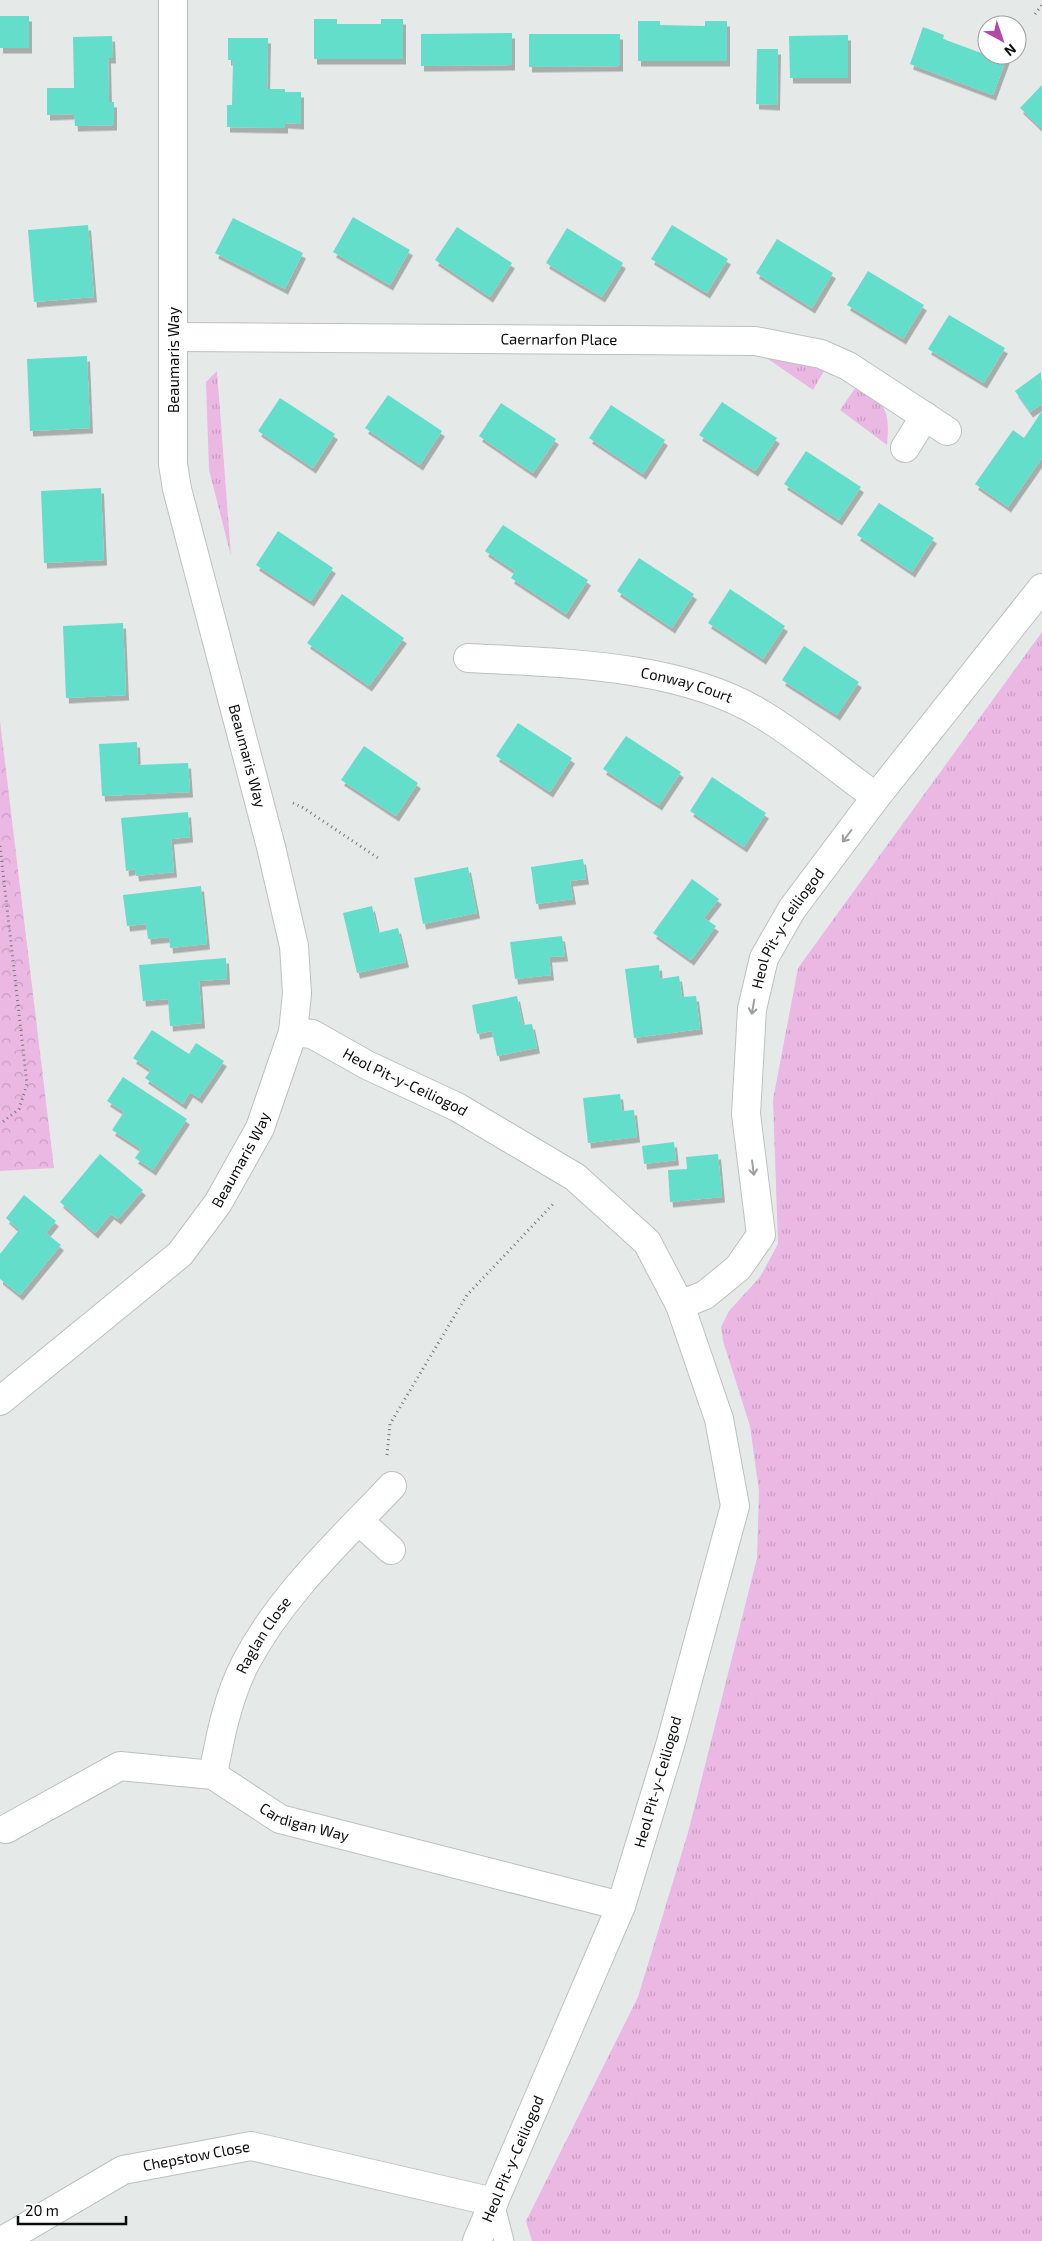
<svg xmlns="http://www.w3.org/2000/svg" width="1042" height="2241" font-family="'Exo 2',sans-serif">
<defs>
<pattern id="grass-tufts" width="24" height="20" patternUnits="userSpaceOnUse" patternTransform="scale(1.25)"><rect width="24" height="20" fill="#ebb8e3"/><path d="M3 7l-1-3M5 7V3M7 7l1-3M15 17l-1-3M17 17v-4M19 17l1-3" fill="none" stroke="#c89dc2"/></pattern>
<pattern id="park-crowns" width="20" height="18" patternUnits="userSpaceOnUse" patternTransform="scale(1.25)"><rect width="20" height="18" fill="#ebb8e3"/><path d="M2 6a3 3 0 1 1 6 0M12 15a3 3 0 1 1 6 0" fill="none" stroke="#c89dc2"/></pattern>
<filter id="shadow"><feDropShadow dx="3" dy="5.5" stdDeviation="0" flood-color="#0004"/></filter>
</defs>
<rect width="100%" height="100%" fill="#e5eae9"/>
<!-- grass -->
<path fill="url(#grass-tufts)" d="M765 357 801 363 824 371 813 390Z
M217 371 231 556 209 470 206 382Z
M856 387C887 403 890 411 887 445L840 410Z
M1042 632V2241H532L526 2221 638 1997 689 1829 757 1558 759 1491 750 1426 723 1341 721 1327 729 1311 760 1277 778 1244 773 1100 798 968Z"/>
<!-- park -->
<path fill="url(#park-crowns)" d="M0 721 54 1168 0 1171Z"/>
<!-- building -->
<path fill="#62decb" filter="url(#shadow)" d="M0 16H29V48H0Z
M314 19H337V24H381V19H403V59H314Z
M638 21H660V25L705 26V21H727V61H638Z
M923 27 944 35 943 39 984 54 987 48V55L1007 57 993 95 910 64Z
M512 33V65L421 66V34Z
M529 34H620V66L529 67Z
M848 35V78H790L789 36Z
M112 36 113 58H108L109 102H114V125L75 126 74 114 47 115V88H74L73 37Z
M228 38H268L267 89H285V92H301V124L285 123V128L227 127V105H232L233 60H228Z
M757 49H778L777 105 756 104Z
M1042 85V129L1020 108Z
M353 217 410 250 390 285 333 252Z
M233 218 303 253 285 289 215 253Z
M88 225 94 297 34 302 28 230Z
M672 225 728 259 707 293 651 259Z
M457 227 512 263 490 297 435 260Z
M567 228 623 263 602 297 546 263Z
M777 239 833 273 812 308 756 273Z
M868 271 924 305 903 339 847 305Z
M949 315 1005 348 984 383 928 349Z
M87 356 90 428 30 431 27 359Z
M1041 372 1042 404 1030 412 1015 391Z
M388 395 442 431 420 465 365 428Z
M280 398 335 434 313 468 258 431Z
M722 402 777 438 755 471 699 435Z
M501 403 556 439 533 473 479 436Z
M611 405 665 440 643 474 589 438Z
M1042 411V458L1008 507 975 484 1013 430 1024 438Z
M806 451 861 487 839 520 784 484Z
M101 488 104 560 44 563 41 491Z
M879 503 934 538 912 572 857 535Z
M503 525 588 580 566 614 511 578 515 571 485 551Z
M278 531 333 568 311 601 256 565Z
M639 558 694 594 672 628 617 591Z
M730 589 785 626 763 659 708 623Z
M342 594 404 638 369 686 307 643Z
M123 623 126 695 66 698 63 626Z
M804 646 859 682 837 715 782 680Z
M518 723 572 758 550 792 496 756Z
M626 736 681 772 659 805 603 769Z
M137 742 138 765 188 763 190 792 102 796 99 744Z
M364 746 418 783 396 816 341 780Z
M712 777 766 813 744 847 690 811Z
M188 812 190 837 171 839 174 872 136 876 135 869 126 871 121 818Z
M583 859 586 879 570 881 573 899 536 904 531 867Z
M468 867 477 913 423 924 414 878Z
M692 879 719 899 704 918 716 926 691 960 653 933Z
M201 886 207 944 170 948 169 937 148 939 146 924 127 926 123 895Z
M372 906 378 933 398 928 406 962 357 973 343 913Z
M562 936 565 956 549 957 551 975 515 979 510 942Z
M226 958 227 979 199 981 202 1023 170 1026 168 999 143 1001 139 965Z
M659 965 660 979 679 976 682 997 696 996 700 1029 634 1038 625 969Z
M517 996 523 1025 532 1024 537 1048 497 1056 492 1031 477 1034 472 1005Z
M152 1030 189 1054 196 1043 224 1061 199 1098 190 1092 183 1104 145 1078 151 1070 133 1058Z
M123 1077 187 1119 153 1170 135 1158 141 1149 112 1130 124 1112 107 1101Z
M620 1094 622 1111 634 1110 637 1137 588 1143 583 1098Z
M674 1142 676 1160 644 1164 642 1146Z
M100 1154 143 1190 118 1219 111 1214 95 1233 60 1202Z
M718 1154 722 1197 670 1202 668 1170 687 1169 686 1157Z
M24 1195 56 1221 46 1233 61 1245 20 1295 0 1279V1254L19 1230 6 1218Z"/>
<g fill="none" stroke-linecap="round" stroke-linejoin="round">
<!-- lane casing -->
<g stroke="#bcc0c0" stroke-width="21">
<path id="lane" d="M494 2202 504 2241"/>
</g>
<!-- street casing -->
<g stroke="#bcc0c0" stroke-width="30">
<g id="street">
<path id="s1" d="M175 337 755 341 821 354 848 366 947 431"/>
<path d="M905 448 925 416"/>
<path id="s2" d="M468 658C561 663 681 664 763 715 802 739 839 770 876 797"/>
<path id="s3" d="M293 1032 312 1034 367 1065 457 1107 575 1177 647 1242 680 1305 719 1419 735 1506 671 1742 621 1906 477 2241"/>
<path id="s4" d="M680 1305 705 1295 738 1268 761 1235 746 1114 752 1009 764 958 792 909 876 797 1042 588"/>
<path id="s5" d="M0 1401 180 1254 218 1203 260 1128 293 1032 297 994 294 946 271 847 177 489 173 464V0"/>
<path d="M359 1521 391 1550"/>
<path id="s6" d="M213 1775C220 1737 228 1696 246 1662 282 1594 340 1541 392 1486"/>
<path id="s7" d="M6 1829 120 1766 213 1775 280 1819 621 1906"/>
<path id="s8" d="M2 2241 123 2170 251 2146 494 2202"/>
</g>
</g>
<!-- path -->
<path stroke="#747777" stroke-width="3" stroke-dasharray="1 4" stroke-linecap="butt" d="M1035 14 1042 5
M293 803 302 807 381 860
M0 846 27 1084 19 1109 0 1124
M387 1455 390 1424 467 1295 555 1202"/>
<!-- lane -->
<use href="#lane" stroke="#fff" stroke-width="19"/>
<!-- street -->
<use href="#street" stroke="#fff" stroke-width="28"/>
</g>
<!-- one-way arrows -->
<defs><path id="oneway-shaft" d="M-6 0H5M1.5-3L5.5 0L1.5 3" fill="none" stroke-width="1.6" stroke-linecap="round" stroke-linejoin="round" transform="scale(1.25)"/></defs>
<g stroke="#9d9e9e">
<use href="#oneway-shaft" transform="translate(847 836) rotate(127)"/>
<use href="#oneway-shaft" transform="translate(753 1007) rotate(100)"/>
<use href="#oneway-shaft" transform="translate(753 1168) rotate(83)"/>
</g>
<g text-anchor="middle" stroke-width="5" stroke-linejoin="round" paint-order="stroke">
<!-- street labels -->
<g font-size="15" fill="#0b0c0c" stroke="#fff">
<text dy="5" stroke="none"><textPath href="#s1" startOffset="384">Caernarfon Place</textPath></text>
<text transform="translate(174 360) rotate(-90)" y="5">Beaumaris Way</text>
<text dy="5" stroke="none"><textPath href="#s2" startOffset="221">Conway Court</textPath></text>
<text transform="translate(247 756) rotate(75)" y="5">Beaumaris Way</text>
<text dy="5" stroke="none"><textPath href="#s4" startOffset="426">Heol Pit-y-Ceiliogod</textPath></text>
<text dy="5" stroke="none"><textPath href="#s3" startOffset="124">Heol Pit-y-Ceiliogod</textPath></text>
<text dy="5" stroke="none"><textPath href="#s5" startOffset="345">Beaumaris Way</textPath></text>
<text dy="5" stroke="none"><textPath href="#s6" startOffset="150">Raglan Close</textPath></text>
<text transform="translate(658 1782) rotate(-74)" y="5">Heol Pit-y-Ceiliogod</text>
<text dy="5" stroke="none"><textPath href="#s7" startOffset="328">Cardigan Way</textPath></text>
<text dy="5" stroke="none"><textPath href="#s8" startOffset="215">Chepstow Close</textPath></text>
<text transform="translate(513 2159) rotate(-67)" y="5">Heol Pit-y-Ceiliogod</text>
</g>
</g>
<!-- north arrow -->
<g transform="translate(1002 40) rotate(140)"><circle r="24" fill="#ffffff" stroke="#9d9e9e"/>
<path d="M0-4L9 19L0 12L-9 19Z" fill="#b348a9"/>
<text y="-8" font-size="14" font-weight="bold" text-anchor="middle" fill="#0b0c0c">N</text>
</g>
<!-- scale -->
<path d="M18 2216v8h108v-8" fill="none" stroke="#0b0c0c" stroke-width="2.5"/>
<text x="25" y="2216" font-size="15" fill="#0b0c0c" stroke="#ffffff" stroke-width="4" paint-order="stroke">20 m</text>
</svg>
